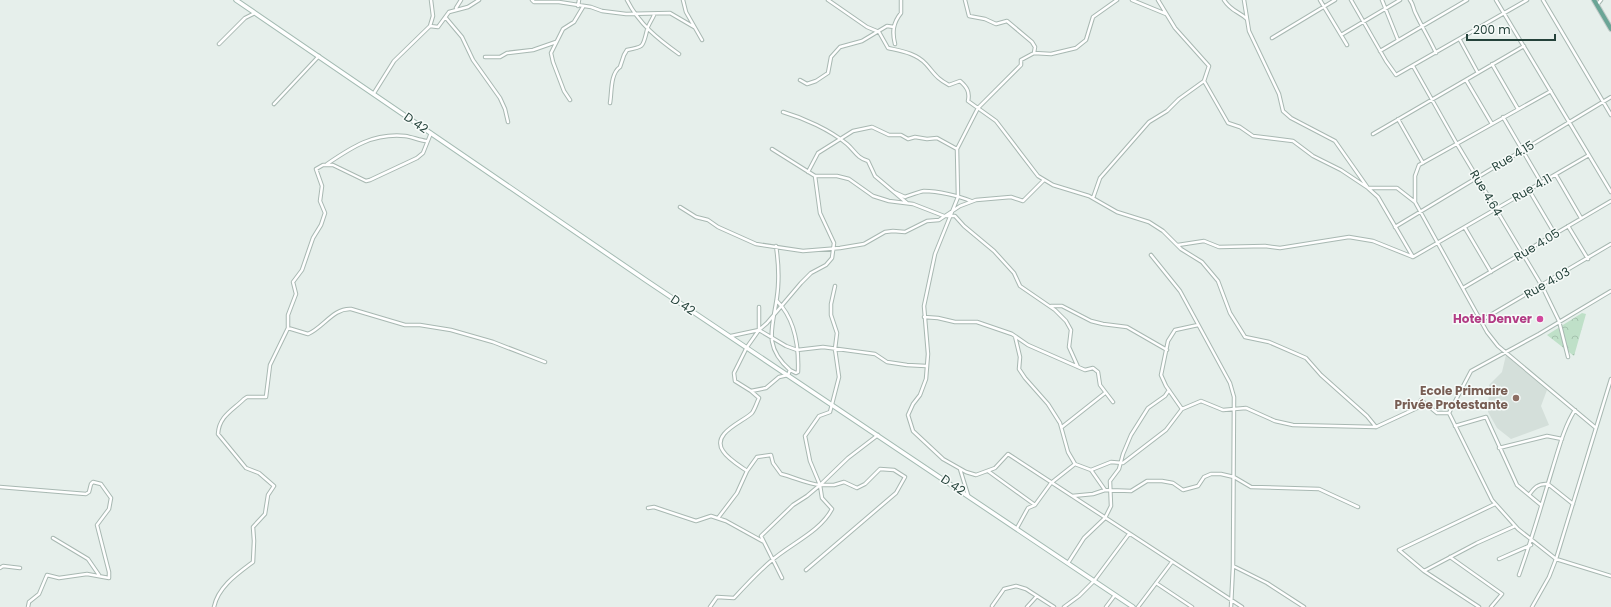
<svg xmlns="http://www.w3.org/2000/svg" width="1611" height="607" font-family="Poppins,sans-serif">
<defs>
<pattern id="forest-crowns" width="20" height="18" patternUnits="userSpaceOnUse"><rect width="20" height="18" fill="#bfe0c8"/><path d="M2 6a3 3 0 1 1 6 0M12 15a3 3 0 1 1 6 0" fill="none" stroke="#a4c1ad"/></pattern>
</defs>
<rect width="100%" height="100%" fill="#e6efeb"/>
<!-- built -->
<path fill="#d4dfda" d="M1506 355 1547 390 1541 406 1549 425 1511 439 1497 428 1488 412 1489 385 1502 372Z"/>
<!-- forest -->
<path fill="url(#forest-crowns)" d="M1582 313 1586 314 1574 356 1547 335Z"/>
<g fill="none" stroke-linecap="round" stroke-linejoin="round">
<!-- street casing -->
<g stroke="#a8b8b2" stroke-width="4.5">
<path id="street" d="M532 0 534 2H559L591 7 602 11 626 14 670 13 694 27
M627 0C639 24 658 39 679 54
M683 0 686 12 702 40
M828 0 867 27 879 32 888 48C901 51 916 53 926 64 935 74 936 78 949 85L960 81C967 87 970 92 968 101L996 121 1038 176 1053 185 1089 196 1117 212 1149 222 1163 231 1181 249 1202 262 1218 281 1230 313 1245 337 1269 342 1306 358 1321 375 1367 416 1376 427
M965 0 969 16 985 19 996 24 1007 21 1032 42 1035 47 1034 53
M1117 0 1093 17 1086 40 1076 48 1051 54 1034 53 1021 60V65L978 108 957 149 958 197 935 254 924 306 928 354 926 379 920 395 913 404 908 415 913 431 943 459 966 472 976 475 995 468 1008 454 1242 607
M1132 0 1166 14
M1158 0 1175 28 1209 66 1204 81 1228 123 1240 127 1253 136 1293 141 1313 156 1341 170 1368 188 1378 197 1413 257
M1224 0C1231 11 1238 11 1247 19
M1244 0 1249 31 1279 94 1283 111 1291 118 1335 141 1368 188H1397L1415 202 1487 332 1498 346 1596 428
M1320 0 1347 45
M1351 0 1386 61 1396 75 1527 0
M1382 0 1398 40
M1410 0C1414 5 1413 9 1416 14 1422 27 1430 40 1436 53
M1496 0 1611 192
M1543 0 1611 115
M1597 5 1601 0
M578 6 579 0
M456 8 461 0
M446 18 462 37 473 60 500 98 505 109 508 122
M430 26 438 27 449 12 468 7 479 0
M1341 35 1400 0
M1272 38 1335 0
M1460 40 1478 73
M219 44 245 18 255 13
M895 44C892 32 893 23 901 13V0
M1380 51 1467 0
M485 57H500L507 53 533 50 556 42
M1492 64 1518 109
M1413 66 1457 144 1542 286 1559 321 1568 357
M800 80 807 84 816 81 828 73 831 57 840 47 862 41 887 26 894 27
M1466 80 1492 124
M374 93 394 61 430 26 433 16 431 0
M570 100 564 91 553 62 551 53 563 29 574 22 583 7
M610 103C612 92 610 74 620 67L624 55 627 50C644 47 643 47 647 30 648 25 652 20 654 15
M274 104 319 56
M783 112C804 118 830 130 847 144 855 151 857 158 868 161L875 176 907 203
M1503 117 1541 182
M1398 119 1423 163
M431 133 423 153 417 158 370 180 366 181 333 165H323L316 169 322 186 320 201 325 213 321 225 313 238 302 270 293 282 296 294 288 315V328L308 334C324 327 333 308 351 309L405 325H420L451 330 493 342 545 362
M1373 134 1524 46
M772 149 815 176H837L849 179 873 196 889 201 913 204 944 216H955L964 226 994 251 1014 273 1020 286 1055 310 1066 321 1071 330 1069 347 1078 367
M327 164C352 147 373 133 405 136 412 137 419 140 426 141
M808 172 818 153 853 131 872 127 889 135H901L908 139 915 137 927 139 937 138 957 149
M1556 175 1581 218
M1529 190 1555 234
M894 192 905 197C911 195 918 192 924 191 938 191 959 196 971 201
M1093 198 1100 178 1149 122 1167 111 1179 99 1204 81
M1415 202V176L1419 165 1551 91
M680 207 696 217 708 220 718 227 756 244 803 251 840 248 864 244 885 232 893 231 905 232 927 221 939 220 960 206 976 200 1011 197 1023 201 1044 180
M1568 226 1588 259
M1395 227 1611 97
M1465 228 1491 272
M1178 245 1204 241 1219 247 1265 246 1280 248 1349 237 1373 241 1413 257
M1151 255 1180 291 1230 383 1234 397 1233 566 1231 607
M1413 257 1589 155
M835 286 831 304V315L837 333 835 349 839 377 830 412 819 416 805 436 810 461 820 485 848 458 878 435
M1463 288 1611 201
M1611 291 1539 334 1471 371 1449 413 1492 500 1518 529 1556 559 1611 576
M777 301C795 319 799 347 798 372L796 373 790 370
M1051 306H1062L1091 321 1103 324 1127 327 1167 350
M759 307V330L747 347 734 373 735 381 751 391 766 388 779 377 788 375 790 370C759 343 776 322 778 287 779 273 778 259 776 246
M924 317 938 318 955 322H977L1012 334 1028 345 1085 370 1093 368 1098 372 1100 385 1113 402
M1482 320 1611 244
M759 330 786 346 797 350 823 347 875 354 887 362 907 365 926 366
M731 336 759 330 767 323 801 283 811 273 826 265 832 258 834 243 820 213 815 176
M1015 336 1020 357 1019 369 1025 378 1048 404 1060 423 1068 452 1075 464
M751 391 759 398C757 402 755 409 752 413 743 422 711 433 723 451 728 459 740 466 747 471L757 457 771 455 773 463 781 474C794 477 807 484 820 485L807 496 793 505 761 536 764 542
M1182 409 1166 386 1161 375 1168 341 1175 330 1198 325
M1455 426 1486 417 1517 485 1541 505
M1062 427 1105 393
M1499 448 1547 436 1562 439
M960 469 968 495
M1091 470 1105 490
M988 471 1035 505
M0 487 86 494 89 492 91 484 93 482 101 484 111 498 109 509 97 525 109 572V578L87 574 59 578 47 575 39 594 29 602 28 607
M1529 495C1534 488 1538 483 1548 484L1573 504
M1072 496 1093 494 1105 490 1131 491 1147 481H1162L1173 483 1183 490 1198 486 1204 477 1211 474H1221L1234 477 1251 487 1319 489 1358 507
M648 508 654 507 696 521 711 516 726 521 764 542 782 578
M718 518 737 493 747 471
M1017 528 1028 508 1035 505 1051 483 1075 464 1091 470 1111 462 1123 463 1166 430 1182 409 1201 401 1223 410 1246 408 1275 421 1293 425 1376 427 1417 408 1421 400 1437 413H1449
M53 538 88 559 99 575
M1450 557 1502 594 1491 607
M1499 559 1531 545
M1068 563 1084 538 1105 518 1111 506 1110 481 1119 469 1123 454 1131 435 1148 408 1165 396 1169 390
M1233 566 1267 583 1304 607
M0 568 3 566 20 568
M1424 571 1477 543 1515 526
M1519 575C1532 539 1542 503 1553 467 1559 448 1564 427 1575 410
M1156 583 1192 607
M992 606 1004 589 1016 586 1026 589 1054 607
M214 607C218 587 237 574 253 562L254 541 253 527 265 514 268 495 274 486 259 473 246 468 218 434C219 416 233 410 244 399L247 397H266L270 365 288 328
M710 607 717 597 734 598C746 585 758 572 771 561 790 544 820 532 832 509L822 498 820 485H834L844 482 857 488 865 484 880 469 894 470 905 477 896 493 806 570
M1027 607 1037 596
M1064 607 1079 596 1094 581 1129 534
M1106 607 1115 595
M1138 607 1172 562
M1479 607 1424 571 1399 550 1495 504
M1532 607 1549 577 1556 559 1611 379"/>
</g>
<!-- secondary casing -->
<g stroke="#a4bbb3" stroke-width="5.5">
<path id="secondary" d="M236 0 647 281 1133 607"/>
</g>
<!-- primary casing -->
<g stroke="#c2cac8" stroke-width="6">
<path id="primary" d="M1594 0 1611 29"/>
</g>
<!-- street -->
<use href="#street" stroke="#fff" stroke-width="2.5"/>
<!-- secondary -->
<use href="#secondary" stroke="#fff" stroke-width="3.5"/>
<!-- primary -->
<use href="#primary" stroke="#6aa596" stroke-width="4"/>
</g>
<!-- markers -->
<circle fill="#d1479c" stroke="#f7fbf9" stroke-width="1.5" cx="1540" cy="319" r="4"/>
<circle fill="#8d6e63" stroke="#f7fbf9" stroke-width="1.5" cx="1516" cy="398" r="4"/>
<g text-anchor="middle" stroke-width="3" stroke-linejoin="round" paint-order="stroke">
<!-- street labels -->
<g font-size="12" fill="#24423a" stroke="#f7fbf9">
<text transform="translate(416 123) rotate(35)" y="4">D 42</text>
<text transform="translate(1513 156) rotate(-31)" y="4">Rue 4.15</text>
<text transform="translate(1532 188) rotate(-30)" y="4">Rue 4.11</text>
<text transform="translate(1486 193) rotate(59)" y="4">Rue 4.64</text>
<text transform="translate(1537 245) rotate(-31)" y="4">Rue 4.05</text>
<text transform="translate(1547 283) rotate(-30)" y="4">Rue 4.03</text>
<text transform="translate(683 305) rotate(33)" y="4">D 42</text>
<text transform="translate(953 485) rotate(34)" y="4">D 42</text>
</g>
<!-- hotel labels -->
<g font-size="12" font-weight="bold" fill="#b23c85" stroke="#f7fbf9" text-anchor="end">
<text x="1532" y="323">Hotel Denver</text>
</g>
<!-- education labels -->
<g font-size="12" font-weight="bold" fill="#785e54" stroke="#f7fbf9" text-anchor="end">
<text x="1508" y="395">Ecole Primaire<tspan x="1508" dy="14">Privée Protestante</tspan></text>
</g>
</g>
<!-- scale -->
<path d="M1467 34v6h88v-6" fill="none" stroke="#24423a" stroke-width="2"/>
<text x="1473" y="34" font-size="12" fill="#24423a" stroke="#f7fbf9" stroke-width="3" paint-order="stroke">200 m</text>
</svg>
